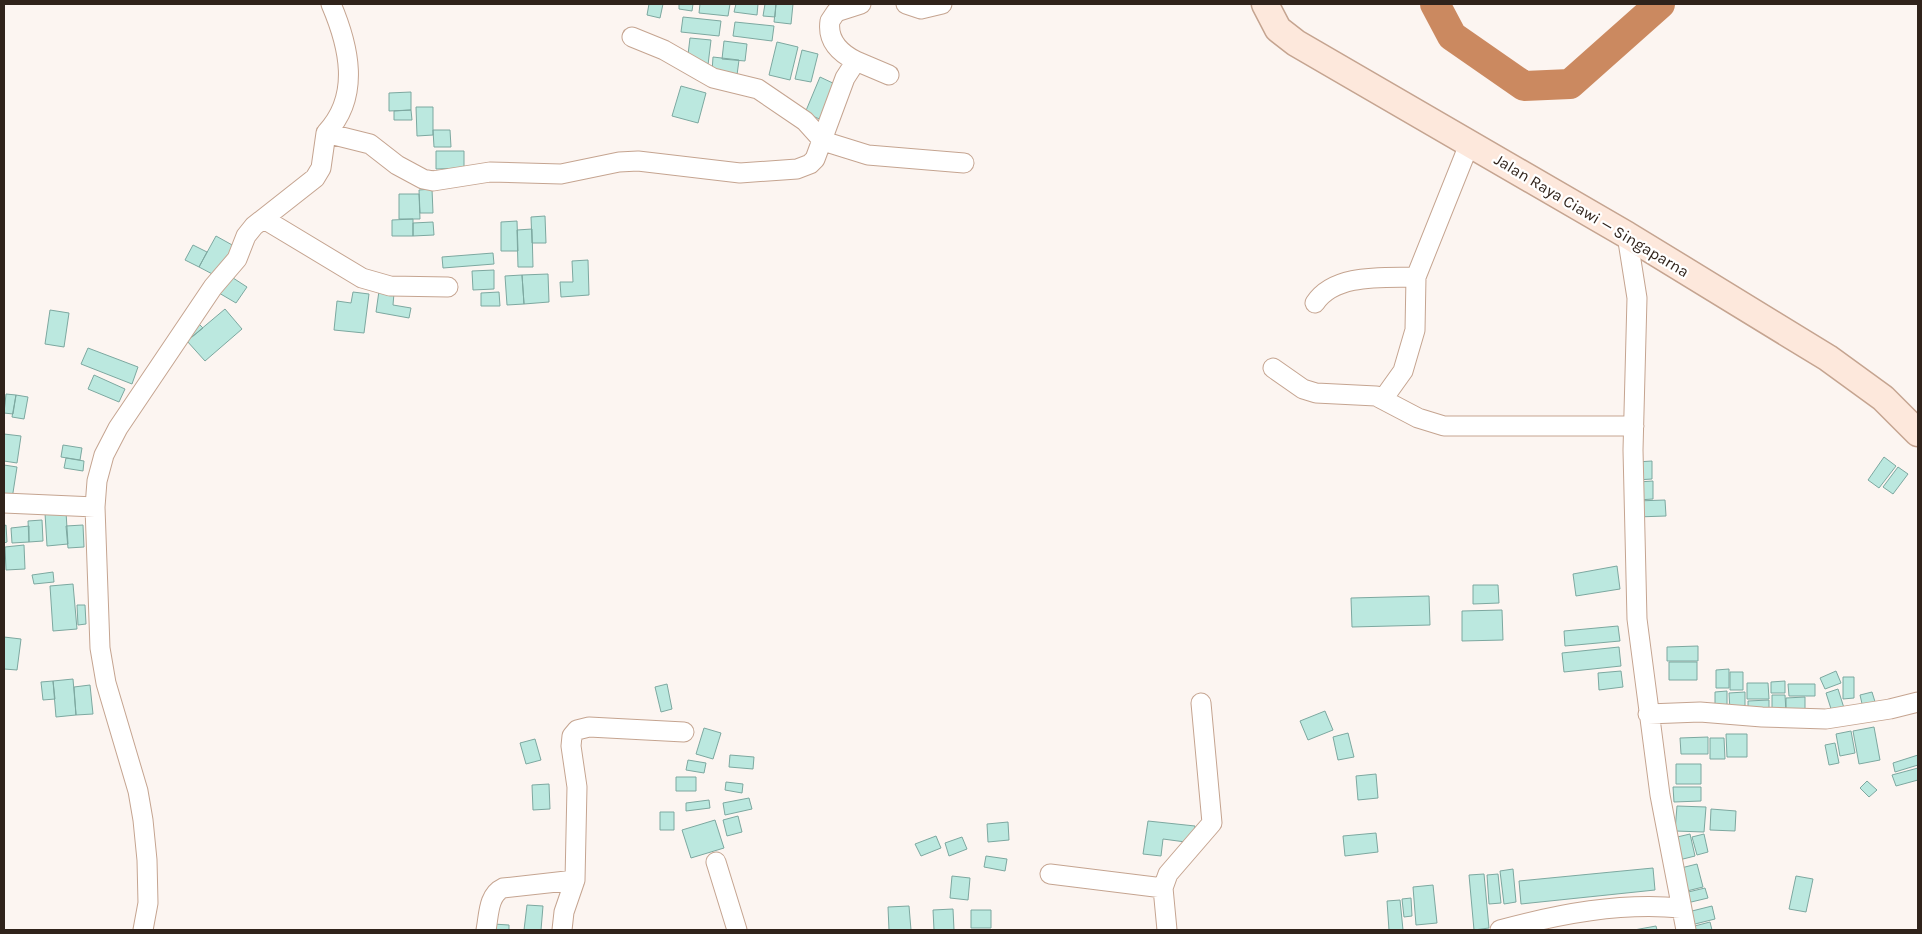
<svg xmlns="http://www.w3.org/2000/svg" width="1922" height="934" font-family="Karla,sans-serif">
<rect width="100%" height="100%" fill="#fcf5f1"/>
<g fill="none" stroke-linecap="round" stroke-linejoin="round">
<!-- river -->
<path stroke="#cb8960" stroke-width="30" d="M1435 4 1452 36 1524 86 1570 84 1660 4"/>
</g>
<!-- building -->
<path fill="#bbe8df" stroke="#7da8a0" d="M649 4H663L660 18 647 15Z
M679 4H693L692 11 679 9Z
M700 4H730L728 16 699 13Z
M736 4H758L757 15 734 12Z
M765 4H776L775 17 763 16Z
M776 4H793L791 24 774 22Z
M683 17 721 21 719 36 681 32Z
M735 22 774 26 772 41 733 36Z
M690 38 711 40 708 65 687 63Z
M724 41 747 44 745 61 722 59Z
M777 42 798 47 790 80 769 75Z
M802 50 818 54 811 82 795 79Z
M713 57 739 60 737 75 712 72Z
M820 77 837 85 822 120 805 113Z
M681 86 706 93 698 123 672 116Z
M411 92V110L389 111V93Z
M416 107H433V135L417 136Z
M411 110 412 120H394V111Z
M433 130H450L451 147H434Z
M436 151H464V168L436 169Z
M432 189 433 213H420L419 190Z
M399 194H419L420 219H399Z
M545 216 546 243H532L531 217Z
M413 219V236H392V220Z
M517 221 518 251H501V222Z
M433 222 434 235 413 236V223Z
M532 229 533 267H518L517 230Z
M216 236 234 246 218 277 199 267Z
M193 245 207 252 199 267 185 260Z
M493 253 494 264 443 268 442 257Z
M588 260 589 295 561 297 560 282H573L572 261Z
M494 270V289L473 290 472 271Z
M548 274 549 302 524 304 522 275Z
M522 275 524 304 507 305 505 276Z
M230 276 247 287 236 303 219 293Z
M379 291 394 293 393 305 411 308 409 318 376 312Z
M353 292 369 294 364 333 334 330 337 301 351 303Z
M499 292 500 306H481V293Z
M225 309 242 329 205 361 187 341Z
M50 310 69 313 64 347 45 344Z
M196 321 203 328 192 337 186 329Z
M88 348 138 367 132 384 81 364Z
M94 375 125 389 119 402 88 389Z
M6 394 16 395 13 414 4 413Z
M16 395 28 397 24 419 12 417Z
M4 434 21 436 17 463 4 461Z
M63 445 82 448 80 460 61 457Z
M1884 457 1896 466 1879 488 1868 480Z
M66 458 84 461 83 471 64 468Z
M1652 461V479L1636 480V462Z
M4 465 17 467 12 499 4 498Z
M1898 467 1908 474 1893 494 1883 487Z
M1653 481V499L1638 500V482Z
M1665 500 1666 516 1636 517V501Z
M66 512 68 544 47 546 45 513Z
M42 520 43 541 29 542 28 521Z
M6 525 7 542 4 543V526Z
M83 525 84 547 68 548 66 526Z
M29 526V542L12 543 11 528Z
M24 545 25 569 6 570 5 547Z
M1617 566 1620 589 1576 596 1573 574Z
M53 572 54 582 34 584 32 575Z
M73 584 77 629 53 631 50 586Z
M1473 585H1498L1499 603 1473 604Z
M1429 596 1430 625 1352 627 1351 598Z
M77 605H85L86 624 78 625Z
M1502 610 1503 640 1462 641V611Z
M1618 626 1620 641 1565 646 1564 631Z
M4 637 21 639 17 670 4 669Z
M1698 646V661H1667V647Z
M1619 647 1621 666 1564 672 1562 653Z
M1669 662H1697V680H1669Z
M1729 669V688H1716V670Z
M1621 671 1623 687 1599 690 1598 673Z
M1836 671 1841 683 1825 689 1820 678Z
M1730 672H1743V690H1730Z
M1843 677H1854V698L1843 699Z
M73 679 76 715 56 717 53 681Z
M53 681 55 699 43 700 41 682Z
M1785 681V693H1771V682Z
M1747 683H1768L1769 699H1747Z
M667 684 672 709 661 712 655 687Z
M1788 684H1815V696H1789Z
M90 685 93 714 76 715 74 687Z
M1838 689 1844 708 1832 712 1826 693Z
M1727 691V710H1715V692Z
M1745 692V711H1730L1729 693Z
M1872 692 1876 705 1863 708 1860 695Z
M1772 695H1785L1786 712 1772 713Z
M1805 697V712H1786V698Z
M1769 700V713H1748V701Z
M1325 711 1333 730 1308 740 1300 721Z
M1874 727 1880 760 1859 764 1853 731Z
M704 728 721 733 713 759 696 754Z
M1851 731 1855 753 1840 756 1836 734Z
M1348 733 1354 757 1338 760 1333 737Z
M1726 734H1747V757H1727Z
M1708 737V754H1681L1680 738Z
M1710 738H1724L1725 759H1710Z
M535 739 541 760 526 764 520 743Z
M1835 743 1839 763 1829 765 1825 745Z
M730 755 754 757 753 769 729 767Z
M1918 755V765L1895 772 1893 763Z
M688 760 706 763 704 773 686 770Z
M1676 764H1701V784H1676Z
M1918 768V780L1896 786 1892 775Z
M1376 774 1378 798 1358 800 1356 776Z
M676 777H696V791H676Z
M1867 781 1877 790 1869 797 1860 788Z
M726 782 743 784 742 793 725 790Z
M549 784 550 809 533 810 532 785Z
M1673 787H1701V801L1674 802Z
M749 798 752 809 725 815 723 803Z
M709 800 710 808 686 811V803Z
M1677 806 1706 807 1704 832 1675 831Z
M1711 809 1736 811 1735 831 1710 830Z
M660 812H674V830H660Z
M738 816 742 832 727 836 723 820Z
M715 820 724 848 691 858 682 830Z
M1148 821 1195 826 1193 843 1163 839 1161 856 1143 854Z
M1008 822 1009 840 988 842 987 824Z
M1376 833 1378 852 1345 856 1343 836Z
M1690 834 1695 856 1679 860 1673 838Z
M1704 834 1708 852 1697 855 1692 837Z
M936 836 941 848 921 856 915 844Z
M962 837 967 849 949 856 945 843Z
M986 856 1007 859 1005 871 984 867Z
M1697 864 1703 887 1683 892 1677 869Z
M1653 868 1655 890 1521 904 1519 881Z
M1513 869 1516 902 1504 904 1500 871Z
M1484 874 1489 928 1474 930 1469 875Z
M1498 874 1501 903 1489 904 1487 875Z
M952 876 970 878 968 900 950 898Z
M1796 876 1813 879 1806 912 1789 909Z
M1433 885 1437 923 1416 925 1413 887Z
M1705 888 1708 898 1687 903 1684 893Z
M1411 898 1412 916 1404 917 1402 899Z
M1400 900 1403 930H1389L1387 901Z
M527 905 543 906 541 930H524Z
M909 906 911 930H889L888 907Z
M1712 906 1715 919 1687 926 1684 913Z
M953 909 954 930H934L933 910Z
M971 910H991V928H971Z
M1710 922 1712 930H1688L1687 928Z
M493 924 509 925V930H493Z
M1656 926 1657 930H1634Z"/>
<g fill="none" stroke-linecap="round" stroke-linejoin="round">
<!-- minor casing -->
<g stroke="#c5a490" stroke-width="21">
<path id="minor" d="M906 4 921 9 942 4
M632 37 664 50 713 78 758 89 805 121 823 141 868 155 964 163
M856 61 889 75
M326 133C361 96 349 46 331 4
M264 219 362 278 390 286 448 287
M1627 235 1637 298 1633 450 1637 619 1660 795 1686 930
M1315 303C1335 273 1384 278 1416 277
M1273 368 1303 389 1316 393 1376 396 1418 418 1444 426H1634
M1383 399 1403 371 1415 330 1416 277 1470 142
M4 503 95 507
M1648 714 1700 712 1762 717 1826 719 1890 709 1918 702
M716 862 737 930
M1050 874 1163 888
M143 930 148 903 147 860 143 820 138 791 106 683 100 648 95 507 97 481 104 455 118 428 213 287 237 259 246 236 254 226 315 178 321 168 326 133 370 144 397 165 423 179 433 181 490 172 561 174 619 162 638 161 740 173 797 169 810 164 815 159 845 78 856 61C840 53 827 41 830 21L836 12 861 4
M486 930C489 915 488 895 503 888L575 880 577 787 571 746 572 736 577 730 589 727 684 732
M562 930 564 912 575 880
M1167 930 1163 888 1168 874 1212 823 1201 703
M1500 930C1559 914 1621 902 1681 908"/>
</g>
<!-- secondary casing -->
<g stroke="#c5a490" stroke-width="29">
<path id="secondary" d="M1265 4 1278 29 1296 43 1627 235 1828 358 1883 398 1918 433"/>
</g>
<!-- minor -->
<use href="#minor" stroke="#fff" stroke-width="19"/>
<!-- secondary -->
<use href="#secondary" stroke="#fde8dc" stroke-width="26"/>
</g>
<g text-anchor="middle" stroke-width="4.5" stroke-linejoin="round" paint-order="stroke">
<!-- street labels -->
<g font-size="16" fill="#30231b" stroke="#fff">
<text transform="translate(1592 215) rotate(31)" y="6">Jalan Raya Ciawi — Singaparna</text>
</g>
</g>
<!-- border -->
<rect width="1922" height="934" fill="none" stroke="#30231b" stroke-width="10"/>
</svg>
